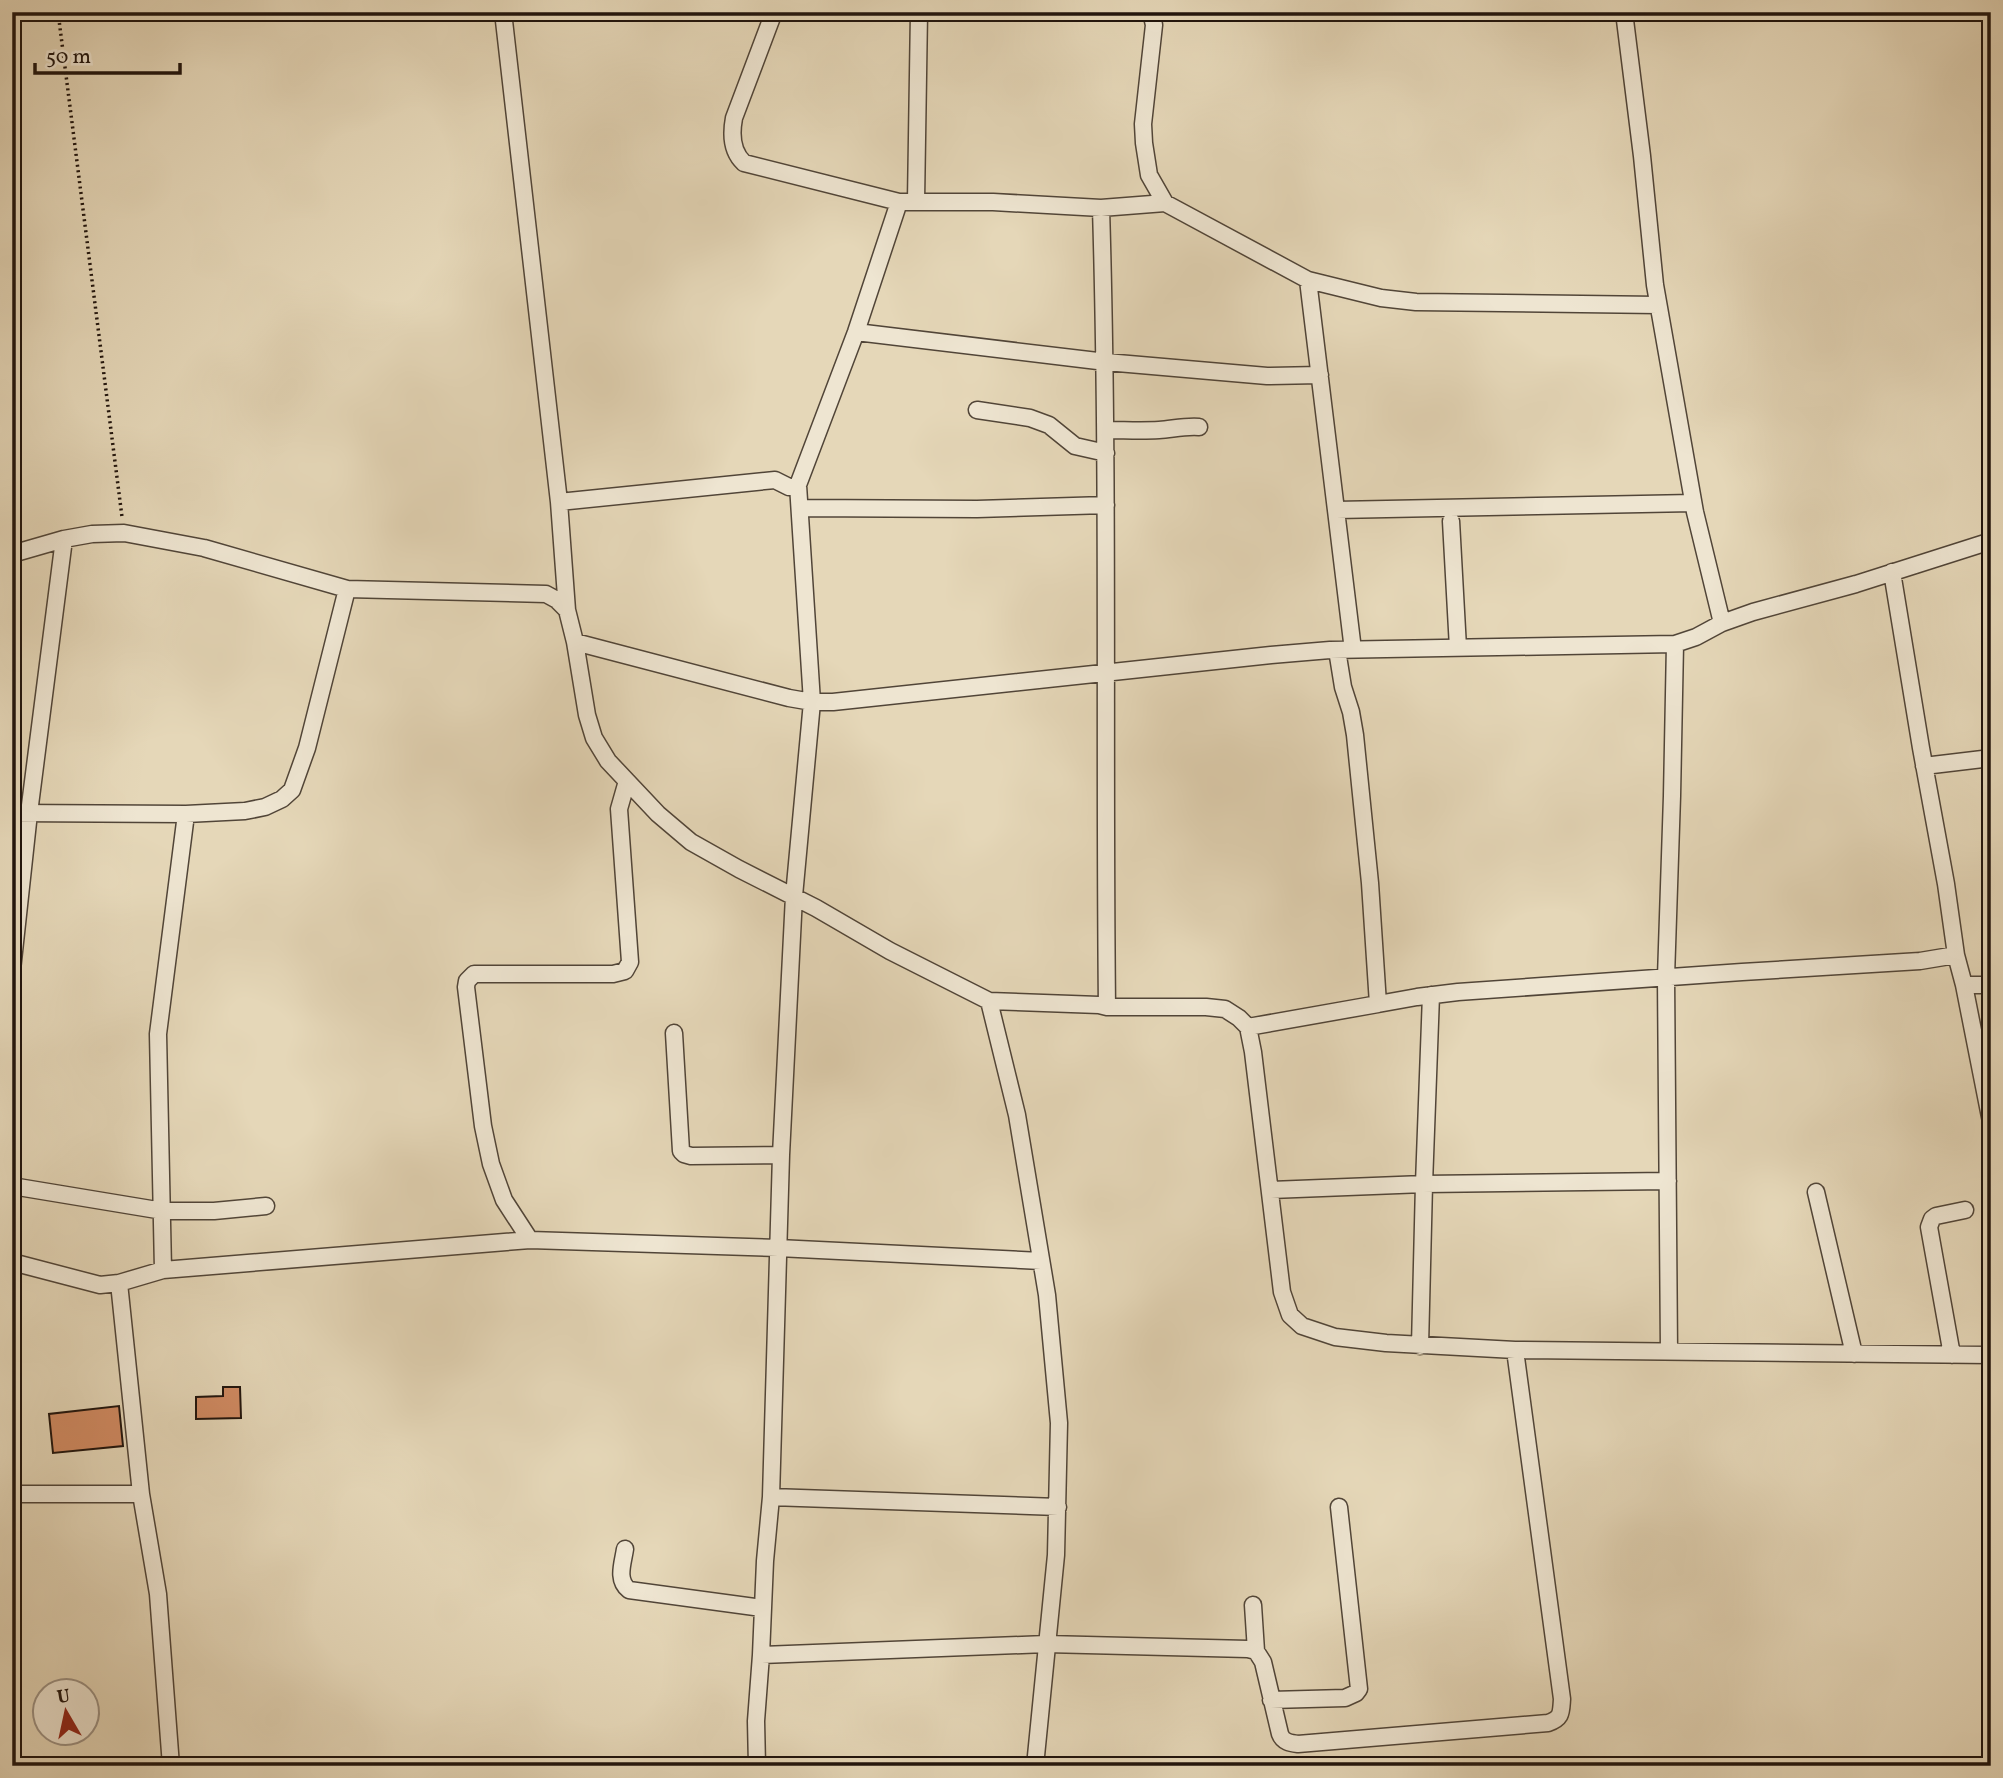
<svg xmlns="http://www.w3.org/2000/svg" width="2003" height="1778" font-family="Vollkorn,serif">
<rect width="100%" height="100%" fill="#e5d7b8"/>
<filter id="stains"><feTurbulence type="fractalNoise" baseFrequency=".00286" numOctaves="4"/><feColorMatrix values="0 0 0 0 .2 0 0 0 0 .09 0 0 0 0 .02 0 0 0 .5 -.17"/></filter>
<radialGradient id="worn" r=".72"><stop offset=".6" stop-color="#630" stop-opacity="0"/><stop offset="1" stop-color="#630" stop-opacity=".3"/></radialGradient>
<!-- building -->
<path fill="#d18b63" stroke="#20140d" stroke-width="2" d="M223 1387H240L241 1418 196 1419V1397L223 1396Z
M119 1406 123 1446 53 1453 49 1414Z"/>
<g fill="none" stroke-linecap="round" stroke-linejoin="round">
<!-- street casing -->
<g stroke="#514538" stroke-width="19">
<path id="street" d="M503 12 559 502 567 610 575 642
M774 12 734 118C731 134 732 152 744 163L899 202H993L1101 208 1165 203
M1151 12 1154 25 1143 124 1144 143 1149 175 1165 203 1308 280 1381 298 1416 302 1658 305
M1624 12 1642 156 1655 285 1695 512 1722 623
M916 201 919 12
M1101 208C1109 474 1104 741 1107 1007
M1308 280 1353 650
M856 332 1106 362 1267 376 1320 375
M977 410 1030 418 1049 425 1075 446 1106 453
M1106 430C1124 430 1141 431 1159 430 1173 429 1184 426 1199 427
M559 502 775 480 789 487 798 485 856 332 899 202
M801 508 977 509 1106 505
M1336 510 1693 503
M1451 521 1458 648
M1991 541 1856 584 1753 612 1722 623 1696 637 1675 644 1330 650 1271 655 833 702H812L789 698 575 642 587 715 594 738 608 761 658 814 691 842 739 869 816 908 890 951 989 1001 1099 1005 1107 1007H1206L1225 1009 1239 1018 1248 1027 1253 1052 1282 1292 1290 1315 1302 1326 1335 1337 1386 1343 1515 1350 1991 1355
M12 554 64 539 92 534 124 533 204 548 347 589 546 594 557 600 567 610
M1892 572 1921 748 1946 884 1956 955
M1337 650 1343 687 1351 712 1355 735 1370 883 1378 1004 1417 997 1458 992 1742 972 1920 961 1956 955 1964 985H1991
M1924 766 1991 758
M12 813 186 814 245 811 265 807 282 799 292 790 307 748 347 589
M12 970 29 813 64 539
M1964 985 1991 1122
M989 1001 1017 1115 1047 1295 1059 1423 1056 1555 1035 1766
M1248 1027 1378 1004
M674 1033 681 1151 684 1154 691 1156 781 1155
M12 1186 163 1211H214L266 1206
M1271 1190 1424 1184 1668 1181
M1816 1192 1854 1354
M530 1240 504 1200 491 1164 483 1126 466 987 467 981 474 974H613L625 971 630 962 619 809 627 781
M12 1262 100 1285 119 1283 163 1270 530 1240 778 1248 1041 1261
M163 1270 158 1034 186 814
M119 1283 141 1494 158 1594 171 1766
M1420 1346 1424 1184 1431 995
M1669 1352 1666 977 1672 796 1675 644
M1952 1355 1929 1227 1932 1219 1936 1216 1965 1210
M12 1494H141
M771 1497 1058 1507
M625 1549C623 1563 616 1580 629 1590L762 1608
M1253 1605 1256 1651
M761 1655 1046 1644 1248 1649 1256 1651 1263 1662 1280 1734C1283 1742 1290 1743 1298 1744L1548 1723C1562 1718 1561 1713 1562 1699L1515 1350
M1271 1700 1345 1698 1356 1693 1359 1689 1339 1507
M757 1766 756 1721 761 1655 765 1561 771 1497 781 1155 794 896 812 702 798 485"/>
</g>
<!-- path -->
<path stroke="#20140d" stroke-width="3.5" stroke-dasharray="2 3.5" stroke-linecap="butt" d="M58 12 122 517"/>
<!-- street -->
<use href="#street" stroke="#eee5d1" stroke-width="16"/>
</g>
<!-- margin -->
<rect width="2003" height="1778" fill="none" stroke="#e5d7b8" stroke-width="42"/>
<rect x="14" y="14" width="1975" height="1750" fill="none" stroke="#20140d" stroke-width="3.5"/>
<rect x="21" y="21" width="1961" height="1736" fill="none" stroke="#20140d" stroke-width="2"/>
<!-- north arrow -->
<g transform="translate(66 1712) rotate(351)"><circle r="33" fill="#eee5d1" stroke="#9c9183" stroke-width="2"/>
<path d="M0-5L12 26L0 18L-12 26Z" fill="#8f2418"/>
<text y="-10" font-size="19" font-weight="bold" text-anchor="middle" fill="#20140d">U</text>
</g>
<!-- scale -->
<path d="M35 63v10h145v-10" fill="none" stroke="#20140d" stroke-width="3.5"/>
<text x="46" y="63" font-size="21" fill="#20140d" stroke="#eee5d1" stroke-width="5" paint-order="stroke">50 m</text>
<rect width="100%" height="100%" filter="url(#stains)"/>
<rect width="100%" height="100%" fill="url(#worn)"/>
</svg>
